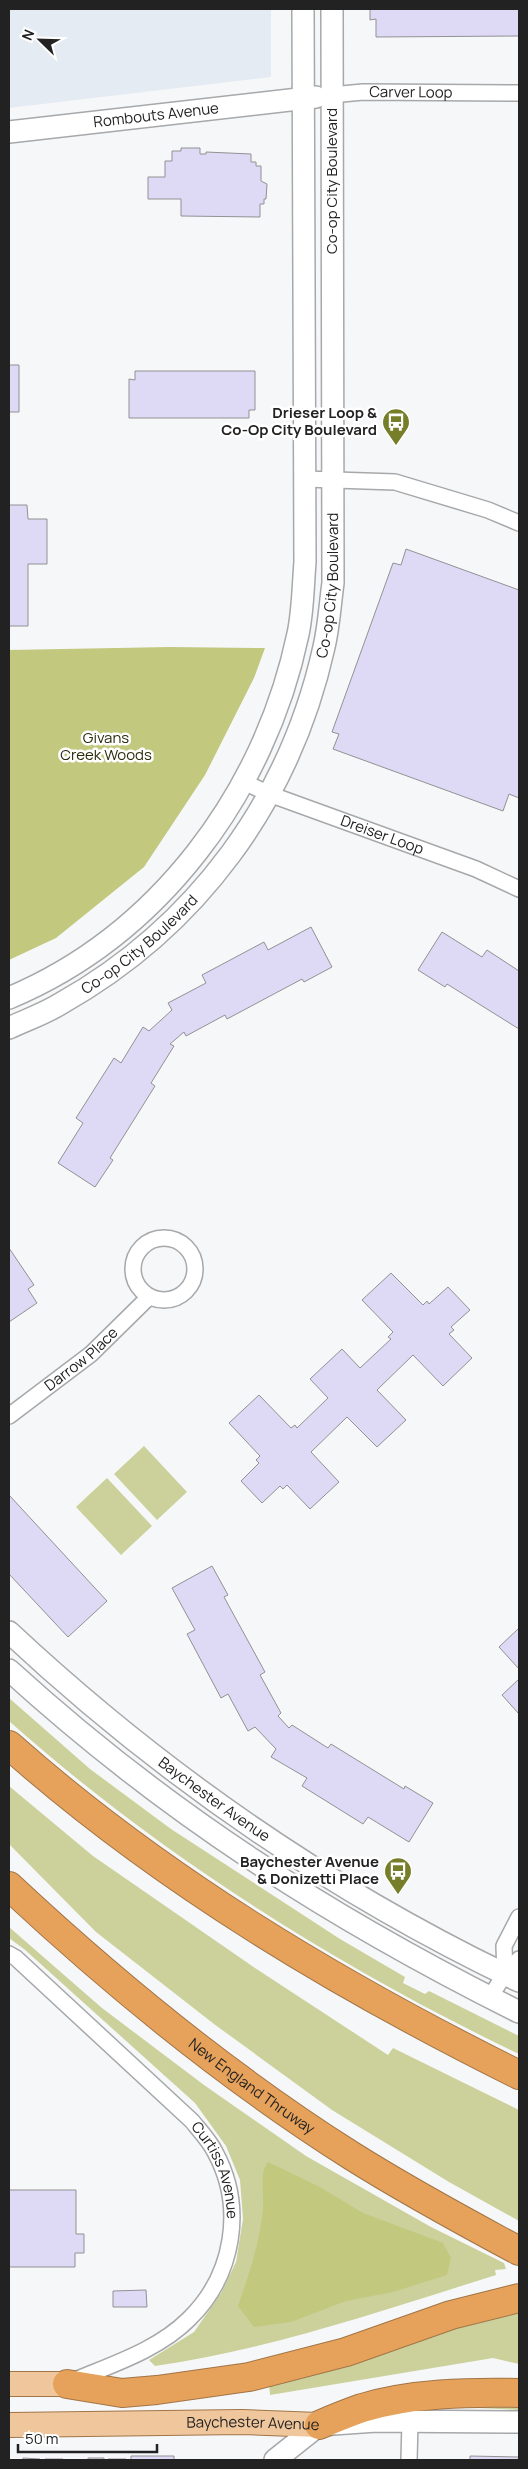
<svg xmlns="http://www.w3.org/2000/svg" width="528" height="2469" font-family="Manrope,sans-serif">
<rect width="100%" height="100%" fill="#f6f7f9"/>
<!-- built -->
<path fill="#e5ebf3" d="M9 9H271V77L9 108Z"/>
<!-- green -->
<path fill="#ccd19b" d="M144 1446 187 1492 157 1520 114 1474Z
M107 1478 152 1526 121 1555 76 1507Z
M9 1698 90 1769 171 1829 340 1939 405 1977 403 1983 425 1994 429 1991 519 2036V2054C339 1968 158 1854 9 1721Z
M9 1786 93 1856 255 1968 388 2055 393 2048 519 2110V2221L449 2182 332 2110 214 2024 96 1932 9 1844Z
M9 1927 102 2008 204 2085 306 2156 431 2227 504 2263 506 2269 495 2270 496 2275C384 2310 272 2349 155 2366L149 2360 194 2332 221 2293 236 2262 243 2219 240 2180 226 2146 195 2103 24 1949 9 1938Z
M519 2304V2364L493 2358 270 2395 269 2382Z
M519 2402V2410L455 2407Z"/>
<!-- forest -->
<path fill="#c2c87e" d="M170 647 265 648 254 678 205 775 144 867 56 938 9 960V650Z
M268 2162 320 2187 363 2213 443 2243 451 2258 447 2275 393 2292 346 2301 291 2322 254 2327 238 2306C249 2274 260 2242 263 2208 264 2194 259 2173 268 2162Z"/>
<!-- building -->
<path fill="#ded9f5" stroke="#929194" d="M370 9H519V36L376 37V19L370 20Z
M181 148H200V154H206V152L251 154V162H256V166H261V181L267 184 266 199H264V204H260V217L181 216V199H148V177H165V161H172V151H181Z
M9 365H19V412H9Z
M135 371H255V410H249V418H129V379L135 380Z
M9 505H27L28 519H47V564H28V626H9Z
M406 549 519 590V798L509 794 503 811 333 749 339 734 332 732 393 563 401 565Z
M311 927 332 967 304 982 302 979 227 1019 225 1015 186 1036 184 1032 170 1044 174 1046 151 1083 155 1086 110 1158 113 1160 95 1187 58 1163 83 1123 76 1118 114 1058 121 1063 143 1027 149 1031 172 1010 168 1003 206 983 202 975 264 942 268 950Z
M442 932 482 957 487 950 519 971V1029L447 984 445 987 418 970Z
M9 1248 34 1285 28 1289 37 1303 9 1322Z
M391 1273 423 1305 427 1301 429 1304 448 1287 470 1310 451 1327 454 1330 449 1334 472 1358 443 1386 413 1355 377 1390 406 1420 377 1447 347 1417 311 1452 339 1482 310 1509 287 1485 283 1489 280 1486 262 1503 241 1481 259 1463 256 1460 260 1456 229 1423 259 1395 291 1428 295 1425 297 1428 328 1398 310 1379 342 1349 360 1368 391 1339 388 1337 393 1332 362 1300Z
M9 1495 107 1601 68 1637 9 1574Z
M212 1566 228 1595 224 1597 265 1672 260 1675 281 1713 278 1716 289 1728 292 1725 328 1748 331 1744 404 1789 405 1786 433 1803 409 1842 368 1817 363 1824 302 1786 307 1778 271 1757 276 1749 255 1727 248 1731 228 1694 221 1698 187 1634 195 1630 172 1588Z
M519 1628V1669L499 1647Z
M519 1679V1714L502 1695Z
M9 2190H76V2234H84V2253H75V2267H9Z
M146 2290 147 2307H113V2291Z
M131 2456H174V2460H131Z
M470 2456 519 2457V2460H470Z
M23 2458 40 2459V2460H23Z
M88 2458H104V2460H88Z
M45 2459H63V2460H45Z
M108 2459H126V2460H108Z"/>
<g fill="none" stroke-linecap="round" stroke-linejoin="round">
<!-- street casing -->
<g stroke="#a6a8aa" stroke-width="18">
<g id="street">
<path id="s1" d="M331 95 363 92 519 93"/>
<path d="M305 479 395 482 488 510 519 523"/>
<path id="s2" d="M244 782 269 794 476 869 519 889"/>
<circle cx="164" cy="1269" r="31"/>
<path id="s3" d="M9 1416 91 1354 149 1297"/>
<path id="s4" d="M9 1954 16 1958 192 2121C200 2131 209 2140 215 2152 245 2207 234 2275 189 2319 158 2350 113 2364 73 2381"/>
<path d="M505 1974 504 1946 519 1917"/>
<path d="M490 1997 505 1974 519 1959"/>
<path d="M409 2460 410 2422"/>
</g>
</g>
<!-- secondary casing -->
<g stroke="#a6a8aa" stroke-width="24">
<g id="secondary">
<path id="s5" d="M9 132 316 97"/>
<path d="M9 998C159 935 265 792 298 634 303 611 303 586 305 562L303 9"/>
<path id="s6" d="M9 1028C26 1020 44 1014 60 1004 197 927 290 800 324 647 329 626 330 604 333 583L332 9"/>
<path id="s7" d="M9 1632C160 1773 332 1892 519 1981"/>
<path d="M9 1670C166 1813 329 1917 519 2012"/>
<path d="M275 2460 319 2425 376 2421 519 2422"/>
</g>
</g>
<!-- primary casing -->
<g stroke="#a17547" stroke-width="26">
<g id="primary">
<path d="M9 2384H67"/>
<path id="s8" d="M9 2425 242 2422 319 2425"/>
</g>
</g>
<!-- highway casing -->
<g stroke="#a17547" stroke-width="30">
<g id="highway">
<path d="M9 1745C161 1880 338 1985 519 2075"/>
<path id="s9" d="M9 1886C115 1985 229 2078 352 2156 406 2190 463 2221 519 2251"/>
<path d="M67 2384 122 2393 157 2390 249 2377 346 2352 451 2315 519 2298"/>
<path d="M319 2425C333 2419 348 2413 362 2408 412 2393 468 2392 519 2393"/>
</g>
</g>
<!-- street -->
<use href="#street" stroke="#fff" stroke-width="15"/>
<!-- secondary -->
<use href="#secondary" stroke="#fff" stroke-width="21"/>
<!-- primary -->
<use href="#primary" stroke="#f0c79c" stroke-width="24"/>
<!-- highway -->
<use href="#highway" stroke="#e6a25a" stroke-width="28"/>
</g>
<!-- icons -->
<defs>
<g id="bus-pin" transform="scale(1.4375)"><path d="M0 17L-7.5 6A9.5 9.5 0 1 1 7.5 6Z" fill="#767e29" stroke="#fff"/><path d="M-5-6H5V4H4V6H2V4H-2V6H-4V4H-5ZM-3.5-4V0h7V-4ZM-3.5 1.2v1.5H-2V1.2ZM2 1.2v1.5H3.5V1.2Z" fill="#fff"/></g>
</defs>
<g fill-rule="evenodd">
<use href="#bus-pin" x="396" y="422"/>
<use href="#bus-pin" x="398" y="1871"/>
</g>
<g text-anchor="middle" stroke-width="5" stroke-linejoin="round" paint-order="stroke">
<!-- street labels -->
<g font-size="15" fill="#222223" stroke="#fff">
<text dy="5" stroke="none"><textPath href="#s1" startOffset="80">Carver Loop</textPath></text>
<text dy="5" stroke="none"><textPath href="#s5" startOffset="148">Rombouts Avenue</textPath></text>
<text transform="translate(332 181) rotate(-90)" y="5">Co-op City Boulevard</text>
<text dy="5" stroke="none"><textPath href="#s6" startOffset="576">Co-op City Boulevard</textPath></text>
<text dy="5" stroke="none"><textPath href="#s2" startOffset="148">Dreiser Loop</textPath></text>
<text dy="5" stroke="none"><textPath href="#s6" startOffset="156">Co-op City Boulevard</textPath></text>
<text dy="5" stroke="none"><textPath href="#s3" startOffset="92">Darrow Place</textPath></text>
<text dy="5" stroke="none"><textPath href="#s7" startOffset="265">Baychester Avenue</textPath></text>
<text dy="5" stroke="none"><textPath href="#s9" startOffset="315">New England Thruway</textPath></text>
<text dy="5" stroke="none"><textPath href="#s4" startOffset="304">Curtiss Avenue</textPath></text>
<text dy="5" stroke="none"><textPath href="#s8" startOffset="244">Baychester Avenue</textPath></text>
</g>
<!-- poi labels -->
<g font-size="15" font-weight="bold" fill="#222223" stroke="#fff" text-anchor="end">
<text x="377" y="418">Drieser Loop &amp;<tspan x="377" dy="17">Co-Op City Boulevard</tspan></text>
<text x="379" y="1867">Baychester Avenue<tspan x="379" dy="17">&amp; Donizetti Place</tspan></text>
</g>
<!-- park labels -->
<g font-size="15" fill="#2a2c0b" stroke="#fff">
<text x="106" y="743">Givans<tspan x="106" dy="17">Creek Woods</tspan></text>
</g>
</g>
<!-- border -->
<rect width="528" height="2469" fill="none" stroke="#222223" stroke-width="20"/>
<!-- north arrow -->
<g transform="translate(40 40) rotate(293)" stroke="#ffffff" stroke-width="4" paint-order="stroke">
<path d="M0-4L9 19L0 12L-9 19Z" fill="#222223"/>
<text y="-8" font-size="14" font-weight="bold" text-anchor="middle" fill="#222223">N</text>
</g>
<!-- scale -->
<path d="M18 2444v8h139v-8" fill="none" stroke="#222223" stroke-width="2.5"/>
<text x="25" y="2444" font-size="15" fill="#222223" stroke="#ffffff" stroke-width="4" paint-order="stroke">50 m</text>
</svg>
